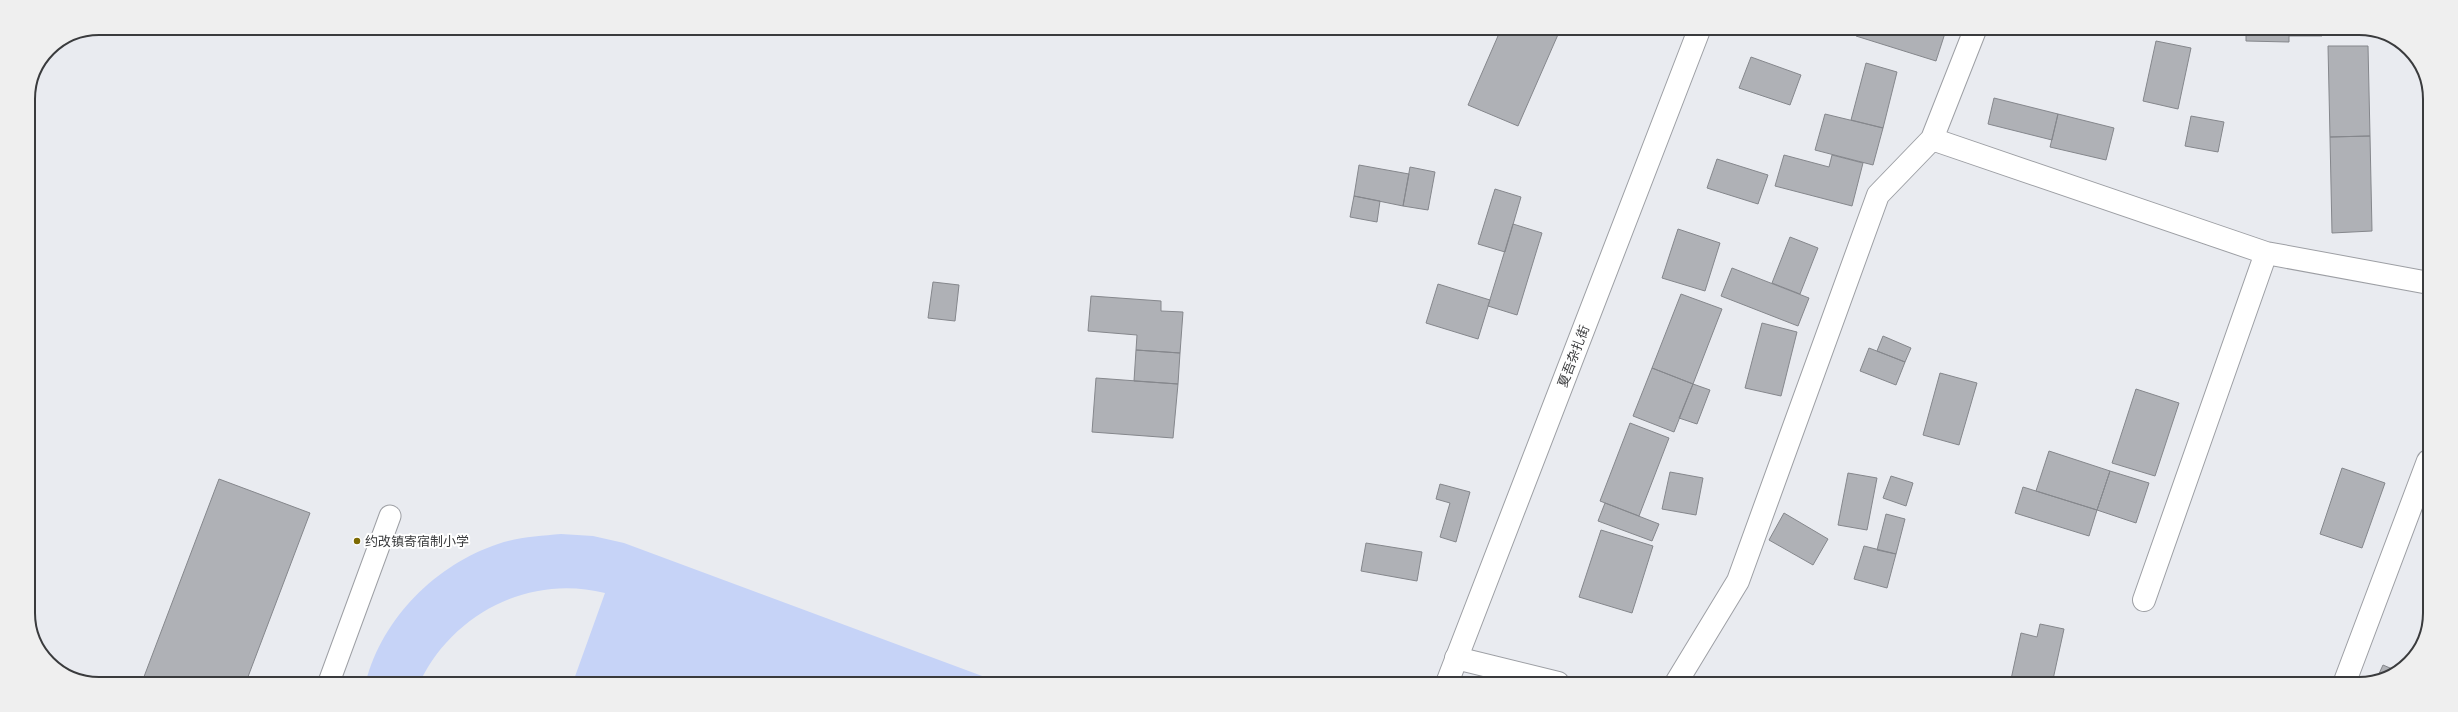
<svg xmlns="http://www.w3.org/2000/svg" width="2458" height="712" font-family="'Nunito Sans','Noto Sans SC',sans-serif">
<rect width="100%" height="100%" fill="#e9ebf0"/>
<!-- green -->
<path fill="#c6d3f7" d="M561 534 593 536 624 543 1001 683 573 682 605 593C530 574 453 613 420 682H366C382 618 437 564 498 544 518 537 540 536 561 534Z"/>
<!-- building -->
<path fill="#afb1b6" stroke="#85878c" d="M1501 29 1560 30 1518 126 1468 105Z
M1858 30H1946L1936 61 1856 36Z
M2246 30H2289V42L2246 41Z
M2289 30H2322V36H2289Z
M2156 41 2191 48 2178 109 2143 101Z
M2328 46H2368L2370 136 2330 137Z
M1751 57 1801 75 1790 105 1739 88Z
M1866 63 1897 72 1883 128 1851 120Z
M1994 98 2058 114 2052 140 1988 124Z
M1825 114 1883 128 1873 165 1815 150Z
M2058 114 2114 128 2106 160 2050 147Z
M2191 116 2224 122 2218 152 2185 146Z
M2370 136 2372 231 2332 233 2330 137Z
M1784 155 1829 167 1832 155 1863 163 1852 206 1775 186Z
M1717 159 1768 175 1758 204 1707 188Z
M1359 165 1409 174 1403 206 1354 196Z
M1410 167 1435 172 1428 210 1403 206Z
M1495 189 1521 197 1505 252 1478 244Z
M1354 196 1380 201 1377 222 1350 217Z
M1513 224 1542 233 1517 315 1488 306Z
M1678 229 1720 243 1705 291 1662 278Z
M1790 237 1818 248 1800 294 1772 283Z
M1732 268 1809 298 1798 326 1721 296Z
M933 282 959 285 955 321 928 318Z
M1438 284 1490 300 1478 339 1426 323Z
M1681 294 1722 309 1693 384 1652 368Z
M1091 296 1161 301V311L1183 312 1180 353 1136 350 1137 335 1088 331Z
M1762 323 1797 332 1781 396 1745 388Z
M1883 336 1911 348 1905 362 1877 351Z
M1869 348 1905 362 1896 385 1860 371Z
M1136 350 1180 353 1178 384 1134 381Z
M1652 368 1693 384 1674 432 1633 416Z
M1940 373 1977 383 1959 445 1923 435Z
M1096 378 1178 384 1173 438 1092 432Z
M1693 384 1710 390 1697 424 1679 418Z
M2136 389 2179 403 2155 476 2112 463Z
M1630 423 1669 438 1639 516 1600 501Z
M2049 451 2110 471 2097 510 2036 491Z
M2342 468 2385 483 2362 548 2320 534Z
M2110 471 2149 483 2136 523 2097 510Z
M1670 472 1703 478 1696 515 1662 509Z
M1848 473 1877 478 1867 530 1838 525Z
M1891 476 1913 483 1906 506 1883 498Z
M219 479 310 513 246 682H142Z
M1440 484 1470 492 1456 542 1440 537 1450 503 1436 499Z
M2023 487 2097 510 2089 536 2015 513Z
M1605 503 1659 524 1652 541 1598 521Z
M1784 513 1828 539 1813 565 1769 540Z
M1886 514 1905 519 1896 554 1877 550Z
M1601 530 1653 546 1632 613 1579 597Z
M1366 543 1422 552 1417 581 1361 571Z
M1864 546 1896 554 1887 588 1854 579Z
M2040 624 2064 629 2052 684H2010L2021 633 2037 637Z
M2383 665 2397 671 2377 678Z"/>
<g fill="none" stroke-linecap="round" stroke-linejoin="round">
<!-- lane casing -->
<g stroke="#9d9fa4" stroke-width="23">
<path id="lane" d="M329 682 390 516"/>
</g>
<!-- street casing -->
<g stroke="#9d9fa4" stroke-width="24">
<path id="street" d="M1932 139 1975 30
M2144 600 2266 253
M1456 658 1558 683
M1676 683 1738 581 1878 195 1932 139 2266 253 2429 283
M2344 684 2428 461"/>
</g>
<!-- secondary casing -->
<g stroke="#9d9fa4" stroke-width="24">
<path id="secondary" d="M1447 683 1699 30"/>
</g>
<!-- lane -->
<use href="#lane" stroke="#fff" stroke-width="21"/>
<!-- street -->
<use href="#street" stroke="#fff" stroke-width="22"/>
<!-- secondary -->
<use href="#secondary" stroke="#fff" stroke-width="22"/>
</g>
<!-- markers -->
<circle fill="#7d6a02" stroke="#fff" stroke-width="1.5" cx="357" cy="541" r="4"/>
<g text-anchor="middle" stroke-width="4" stroke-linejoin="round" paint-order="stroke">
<!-- street labels -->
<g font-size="13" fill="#3a3b3d" stroke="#fff">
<text transform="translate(1573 356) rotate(-69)" y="5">夏吾杂扎街</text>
</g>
<!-- poi labels -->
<g font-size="13" fill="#3a3b3d" stroke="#fff" text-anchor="start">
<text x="365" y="546">约改镇寄宿制小学</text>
</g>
</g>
<!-- crop -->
<path d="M0 0H2458V712H0ZM99 35H2359A64 64 0 0 1 2423 99V613A64 64 0 0 1 2359 677H99A64 64 0 0 1 35 613V99A64 64 0 0 1 99 35Z" fill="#efefef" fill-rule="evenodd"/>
<path fill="none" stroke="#3a3b3d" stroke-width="2" d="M99 35H2359A64 64 0 0 1 2423 99V613A64 64 0 0 1 2359 677H99A64 64 0 0 1 35 613V99A64 64 0 0 1 99 35Z"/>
</svg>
